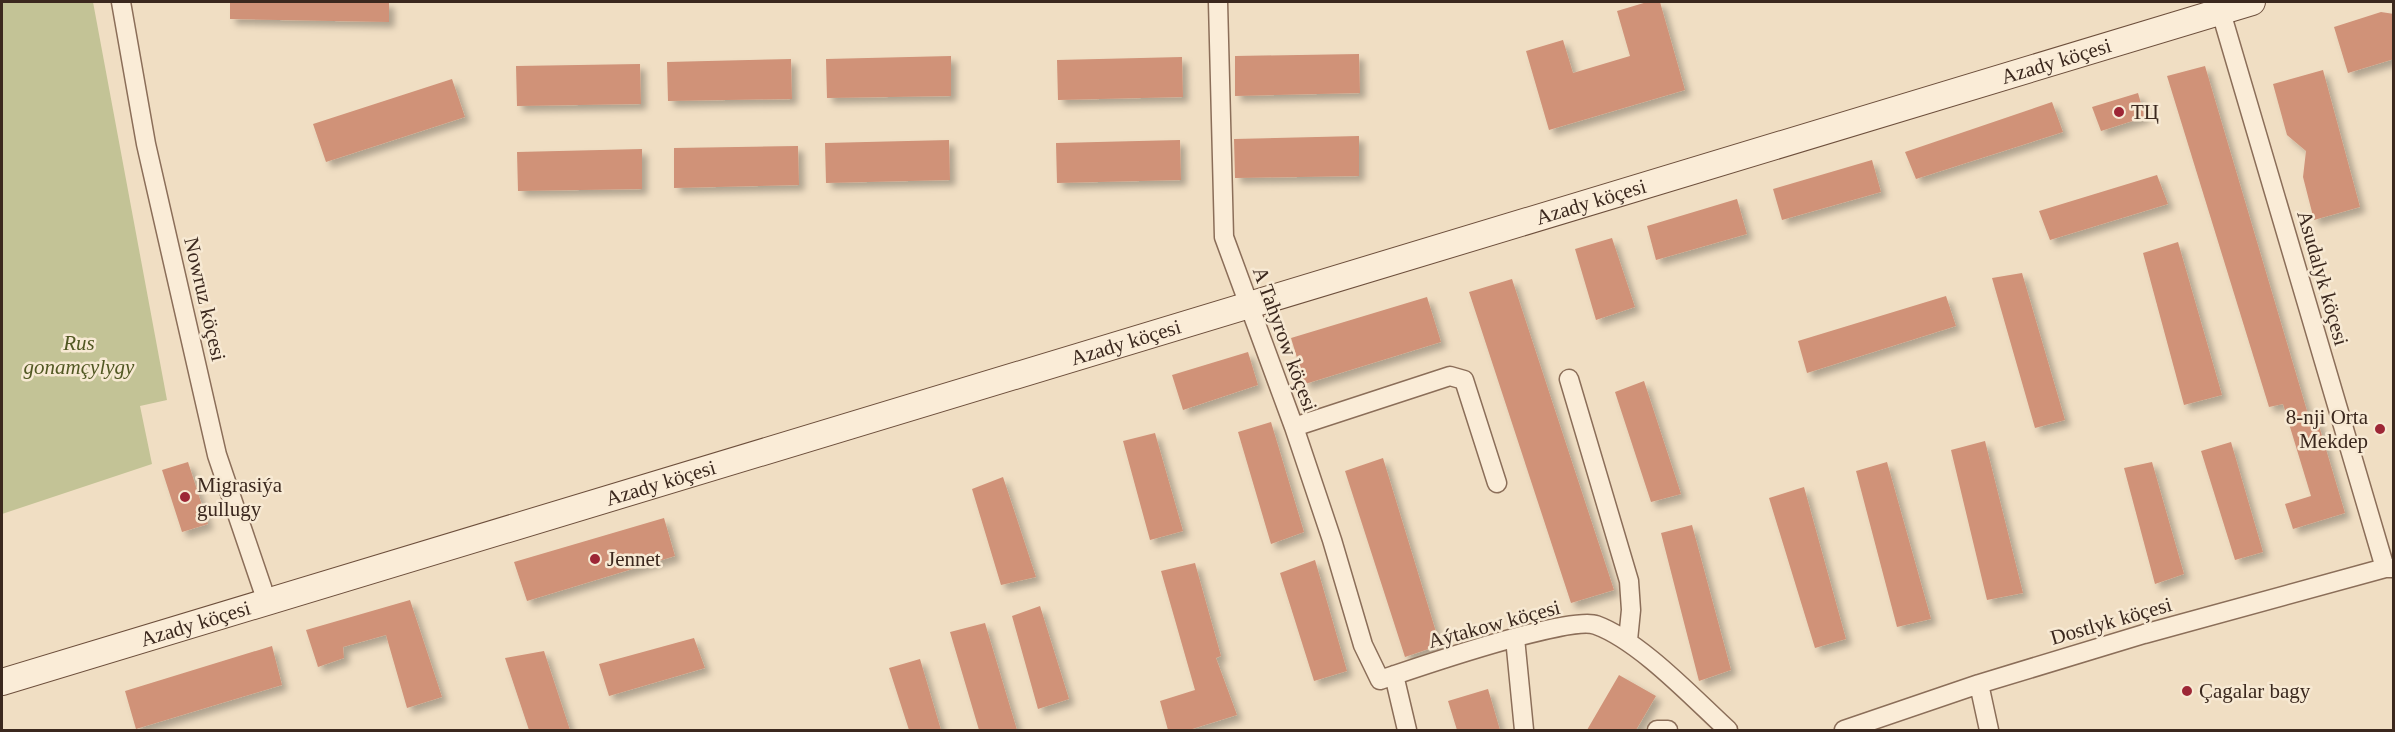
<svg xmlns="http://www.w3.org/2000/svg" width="2395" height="732" font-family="'Times New Roman',serif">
<defs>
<filter id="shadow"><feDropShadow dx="5.5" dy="5.5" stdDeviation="3" flood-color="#0004"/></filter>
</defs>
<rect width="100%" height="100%" fill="#f0dec3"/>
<!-- cemetery -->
<path fill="#c3c396" d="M2 2H93L167 400 140 406 152 464 2 514Z"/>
<!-- building -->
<path fill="#d09278" filter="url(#shadow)" d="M230 2H389V22L230 19Z
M1647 2H1660L1685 90 1549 130 1526 51 1563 40 1573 73 1630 56 1617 11Z
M2381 12 2394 14V59L2348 73 2334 27Z
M1359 54 1360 93 1235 96V56Z
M951 56V96L827 98 826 59Z
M1182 57 1183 97 1058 100 1057 60Z
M791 59 792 99 668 101 667 62Z
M640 64 641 104 517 106 516 66Z
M2205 66 2310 421 2317 419 2345 513 2293 529 2285 504 2311 496 2283 404 2269 407 2167 76Z
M2323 70 2360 207 2314 220 2303 177 2306 151 2287 135 2273 84Z
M452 79 465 117 326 162 313 124Z
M2138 93 2145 117 2101 131 2092 107Z
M2052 102 2063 132 1916 179 1905 152Z
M1359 136V176L1235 178 1234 139Z
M949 140 950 180 826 183 825 143Z
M1180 140 1181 180 1057 183 1056 143Z
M798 146 799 185 674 188V148Z
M642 149V189L518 191 517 152Z
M1872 160 1881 192 1782 220 1773 189Z
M2157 175 2168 204 2050 240 2039 211Z
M1737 199 1747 234 1656 260 1647 226Z
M1612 238 1635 307 1596 320 1575 249Z
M2178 242 2222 395 2184 405 2143 253Z
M2022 273 2065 420 2035 428 1992 278Z
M1512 279 1614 590 1571 603 1469 292Z
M1946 296 1956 326 1807 373 1798 341Z
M1427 297 1441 342 1305 384 1291 338Z
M1248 352 1258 385 1183 410 1172 375Z
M1644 381 1681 494 1651 502 1615 392Z
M1271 422 1304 532 1271 544 1238 432Z
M1155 433 1183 531 1150 540 1123 441Z
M1985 441 2023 593 1987 600 1951 450Z
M2231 442 2263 552 2235 560 2201 451Z
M1383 458 1440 645 1405 657 1345 471Z
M188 462 208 524 182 532 162 470Z
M1887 462 1931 619 1897 627 1856 471Z
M2152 462 2184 574 2155 584 2124 468Z
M1003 477 1036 577 1001 585 972 489Z
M1804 487 1846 639 1815 648 1769 498Z
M664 518 675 556 527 601 514 562Z
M1692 525 1731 670 1699 681 1661 533Z
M1315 560 1347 671 1314 681 1280 573Z
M1195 563 1221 656 1216 658 1237 715 1189 730H1168L1160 701 1195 690 1161 571Z
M410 600 442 697 407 708 386 635 343 647 344 658 318 667 306 630Z
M1040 606 1069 699 1038 709 1012 616Z
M985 623 1017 730H979L950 632Z
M694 638 705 668 609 696 599 664Z
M272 646 282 685 136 729 125 691Z
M544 651 570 730H529L505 658Z
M920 659 941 730H909L889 668Z
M1619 675 1656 696 1636 730H1587Z
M1488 689 1500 730H1457L1448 701Z"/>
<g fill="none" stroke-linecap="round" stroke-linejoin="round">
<!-- minor casing -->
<g stroke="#8b6e59" stroke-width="21">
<path id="minor" d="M121 2 146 144 217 455 267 602
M1218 2 1224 237 1294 427 1332 540 1363 645 1380 680C1415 668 1569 615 1596 625 1640 641 1693 698 1728 730
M2218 2 2385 568
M1569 379 1629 581 1631 610 1628 640
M1294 427 1450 376 1464 380 1497 483
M1515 638 1524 730
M1394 675 1407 730
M1979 684 1989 730
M1657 730H1668
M1844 730 1979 684 2144 634 2385 568H2394"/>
</g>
<!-- secondary casing -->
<g stroke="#6d4f3c" stroke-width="28">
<g id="secondary">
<path id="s1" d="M2 682 2252 2"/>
</g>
</g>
<!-- minor -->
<use href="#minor" stroke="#faecd7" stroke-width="18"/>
<!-- secondary -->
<use href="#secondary" stroke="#faecd7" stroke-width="26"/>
</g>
<!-- markers -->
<g fill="#9d2635" stroke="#f7e9d3" stroke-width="2">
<circle cx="2119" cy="112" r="6"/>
<circle cx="2380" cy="429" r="6"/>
<circle cx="185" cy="497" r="6"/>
<circle cx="595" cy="559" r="6"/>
<circle cx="2187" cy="691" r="6"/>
</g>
<g text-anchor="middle" stroke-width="5" stroke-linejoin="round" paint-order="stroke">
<!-- street labels -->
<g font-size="21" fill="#3b281e" stroke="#f7e9d3">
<text dy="7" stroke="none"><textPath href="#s1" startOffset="2146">Azady köçesi</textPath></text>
<text dy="7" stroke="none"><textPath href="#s1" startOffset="1660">Azady köçesi</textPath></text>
<text transform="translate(2323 278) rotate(74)" y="7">Asudalyk köçesi</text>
<text transform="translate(205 299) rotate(77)" y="7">Nowruz köçesi</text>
<text transform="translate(1285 339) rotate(70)" y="7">A Tahyrow köçesi</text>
<text dy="7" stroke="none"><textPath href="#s1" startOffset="1174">Azady köçesi</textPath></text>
<text dy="7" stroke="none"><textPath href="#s1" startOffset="688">Azady köçesi</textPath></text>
<text transform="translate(2111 621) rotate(-16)" y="7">Dostlyk köçesi</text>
<text dy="7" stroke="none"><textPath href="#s1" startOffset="202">Azady köçesi</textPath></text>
<text transform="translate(1494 624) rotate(-15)" y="7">Aýtakow köçesi</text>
</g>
<!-- poi labels -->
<g font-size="21" fill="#3b281e" stroke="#f7e9d3" text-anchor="start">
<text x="2131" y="119">ТЦ</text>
<text x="2368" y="424" text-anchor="end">8-nji Orta<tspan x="2368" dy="24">Mekdep</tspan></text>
<text x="197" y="492">Migrasiýa<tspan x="197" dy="24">gullugy</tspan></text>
<text x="607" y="566">Jennet</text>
<text x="2199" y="698">Çagalar bagy</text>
</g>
<!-- park labels -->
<g font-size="21" font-style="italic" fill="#515823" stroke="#f7e9d3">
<text x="79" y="350">Rus<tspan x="79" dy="24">gonamçylygy</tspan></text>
</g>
</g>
<!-- border -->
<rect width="2395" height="732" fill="none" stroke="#3b281e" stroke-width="6"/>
</svg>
